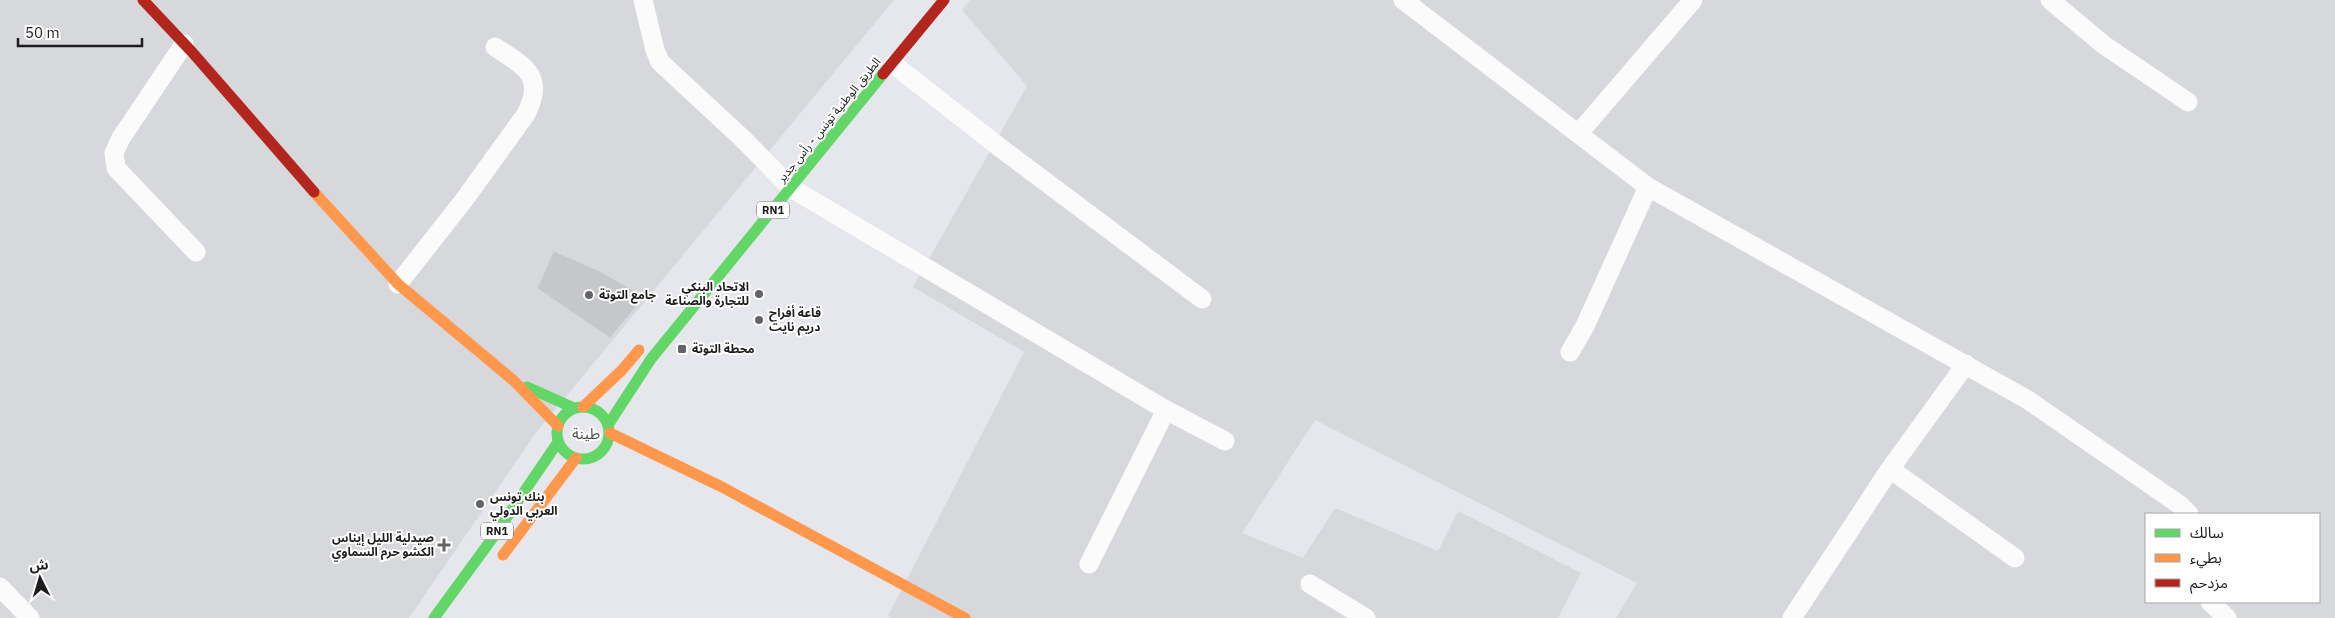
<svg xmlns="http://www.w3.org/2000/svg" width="2335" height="618" font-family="'IBM Plex Sans','Noto Sans Arabic',sans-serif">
<rect width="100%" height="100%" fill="#e6e7ec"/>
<!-- residential -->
<path fill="#d7d8db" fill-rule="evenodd" d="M0 0H894L535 434 409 618H0Z
M970 0H2335V618H1616L1637 583 1315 420 1242 533 1303 558 1335 508 1438 551 1458 511 1581 573 1558 618H892L888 616 1024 352 913 287 1027 86 962 10ZM2146 514H2319V602H2146Z"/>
<!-- building -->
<path fill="#c6c7ca" stroke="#c7cacf" d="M554 252 600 272 643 297 610 337 538 288Z"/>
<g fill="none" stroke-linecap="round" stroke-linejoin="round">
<!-- street -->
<path stroke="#fbfbfc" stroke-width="19" d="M643 0 655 50 660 62 743 139 791 188 1166 410 1225 441
M1403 0 1648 187 2028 400 2180 505 2189 514
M2050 0 2104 45 2188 102
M184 44 121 138 114 153 116 168 196 252
M893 64 1007 153 1202 299
M1579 133 1693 0
M398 284 464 200 526 114C546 76 524 66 495 47
M1570 352 1585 326 1648 187
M1890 469 2015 558
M1089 564 1166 410
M1310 584 1366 618
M0 587 30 618
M2210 602 2227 618
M1792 618 1890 469 1966 364"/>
<!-- fast -->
<path stroke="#63d668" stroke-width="11" d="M527 387 574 408
M557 433a26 26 0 1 1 52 0a26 26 0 1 1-52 0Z
M608 425 651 359 883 74
M434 618 494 536 558 442"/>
<!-- slow -->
<path stroke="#ff974d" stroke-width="11" d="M314 192 398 284 513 380 558 426
M583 407 622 370 639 350
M610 433 722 487 965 618
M503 555 576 458"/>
<!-- jam -->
<path stroke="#b3261e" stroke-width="11" d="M143 0 192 52 314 192
M883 74 944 0"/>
</g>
<!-- markers -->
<g fill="#636465" stroke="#fff" stroke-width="2">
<circle cx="759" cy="294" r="5"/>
<circle cx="589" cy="295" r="5"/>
<circle cx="759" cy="320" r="5"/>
<rect x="677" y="344" width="10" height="10" rx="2.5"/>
<circle cx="480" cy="504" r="5"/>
<path d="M441.5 537.5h5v5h5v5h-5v5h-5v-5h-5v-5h5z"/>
</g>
<g text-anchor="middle" stroke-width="4" stroke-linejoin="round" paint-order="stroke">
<!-- shield labels -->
<g fill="#fff" stroke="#616161" stroke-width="1">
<rect x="757" y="201.5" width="32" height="17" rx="4"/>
<rect x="481" y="522.5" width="32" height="17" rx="4"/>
</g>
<g font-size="11" font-weight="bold" fill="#1d1d1d">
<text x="773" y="214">RN1</text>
<text x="497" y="535">RN1</text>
</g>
<!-- street labels -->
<g font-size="12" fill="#1d1d1d" stroke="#fff">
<text transform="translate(829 120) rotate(-51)" y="4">الطريق الوطنية تونس - رأس جدير</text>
</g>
<!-- poi labels -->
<g font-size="12" font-weight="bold" fill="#1d1d1d" stroke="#fff" text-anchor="start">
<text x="749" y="291" text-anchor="end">الاتحاد البنكي<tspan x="749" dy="14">للتجارة والصناعة</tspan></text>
<text x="599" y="299">جامع التوتة</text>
<text x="769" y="317">قاعة أفراح<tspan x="769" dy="14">دريم نايت</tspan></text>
<text x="692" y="353">محطة التوتة</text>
<text x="490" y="501">بنك تونس<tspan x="490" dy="14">العربي الدولي</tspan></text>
<text x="434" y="542" text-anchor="end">صيدلية الليل إيناس<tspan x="434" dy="14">الكشو حرم السماوي</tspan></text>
</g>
<!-- quarter labels -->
<g font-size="15" fill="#505050" stroke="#fff">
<text x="586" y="439">طينة</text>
</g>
</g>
<!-- legend -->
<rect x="2145" y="513" width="175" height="90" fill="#ffffff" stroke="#a5a5a5"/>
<rect x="2155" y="529" width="25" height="8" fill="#63d668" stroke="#a5a5a5"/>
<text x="2190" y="538" font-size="15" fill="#1d1d1d">سالك</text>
<rect x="2155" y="554" width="25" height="8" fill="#ff974d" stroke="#a5a5a5"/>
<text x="2190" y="563" font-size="15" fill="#1d1d1d">بطيء</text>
<rect x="2155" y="579" width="25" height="8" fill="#b3261e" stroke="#a5a5a5"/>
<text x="2190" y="588" font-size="15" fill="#1d1d1d">مزدحم</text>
<!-- north arrow -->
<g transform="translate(40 578) rotate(355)" stroke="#ffffff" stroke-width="4" paint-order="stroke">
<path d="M0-4L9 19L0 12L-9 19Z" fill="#1d1d1d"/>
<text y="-8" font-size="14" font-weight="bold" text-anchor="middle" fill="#1d1d1d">ش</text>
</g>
<!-- scale -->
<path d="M18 38v8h124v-8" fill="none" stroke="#1d1d1d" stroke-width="2.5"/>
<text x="25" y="38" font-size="15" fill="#1d1d1d" stroke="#ffffff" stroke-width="4" paint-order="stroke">50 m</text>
</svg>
